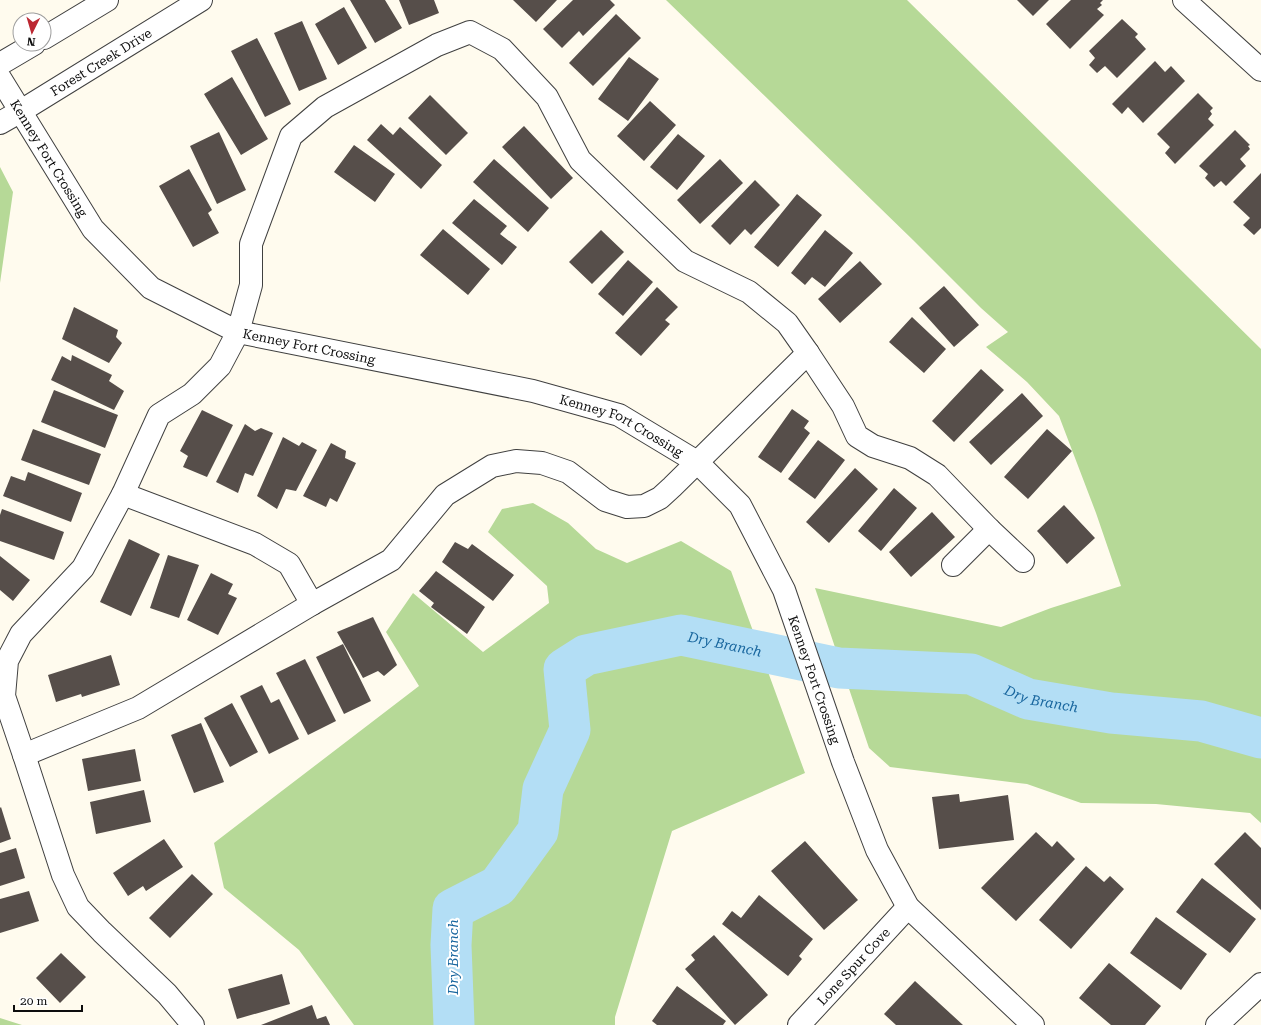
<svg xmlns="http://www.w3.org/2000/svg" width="1261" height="1025" font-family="'Roboto Serif',serif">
<rect width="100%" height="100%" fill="#fffbee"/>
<!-- forest -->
<path fill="#b6d997" d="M666 0H907L1261 349V823L1250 813 1156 804 1081 803 1027 784 890 767 869 748 815 588 1001 627 1051 608 1121 586 1096 513 1059 416 1027 382 986 347 1008 332 981 308 913 240Z
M0 167 13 192 0 283Z
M533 503 568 523 596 549 627 563 681 541 731 571 805 773 672 831 615 1017V1025H354L299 950 224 888 214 843 419 686 386 632 413 593 483 652 549 603 547 586 488 532 502 509Z
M0 1018 22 1025H0Z"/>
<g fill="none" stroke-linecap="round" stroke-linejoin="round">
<!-- river -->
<path stroke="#b3def5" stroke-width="41" id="s1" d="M454 1025 451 945 453 909 498 886 538 831 543 789 570 730 564 669 586 655 681 635 839 668 971 674 1028 699 1111 713 1201 721 1261 738"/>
</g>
<!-- building -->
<path fill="#564e4a" d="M350 0H385L402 28 375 43Z
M399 0H434L439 13 409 25Z
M513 0H557L536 22Z
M573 0H610L615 5 583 36 579 31 562 48 543 29Z
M1017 0H1049L1033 16Z
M1071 0H1103L1100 3 1102 5 1097 9 1104 15 1070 49 1046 24Z
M344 7 367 48 338 65 315 24Z
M616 14 641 38 593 86 569 63Z
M1122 19 1138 34 1135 37 1146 49 1117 78 1105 66 1097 73 1089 65 1095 58 1089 51Z
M302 21 327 79 299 91 274 33Z
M257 38 291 104 265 117 231 51Z
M629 57 659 79 628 121 598 99Z
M1155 61 1165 72 1171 66 1185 81 1143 123 1128 107 1122 114 1112 104Z
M232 77 268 139 241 155 204 94Z
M1198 93 1213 108 1210 111 1212 114 1208 119 1214 125 1175 164 1165 153 1170 147 1157 134Z
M430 95 468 133 446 155 408 118Z
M650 101 676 125 644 161 617 136Z
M381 124 393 135 400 127 442 165 421 189 367 140Z
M524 126 573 178 551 199 502 147Z
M1235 130 1250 145 1248 146 1250 149 1240 159 1246 166 1226 186 1221 181 1214 187 1205 178 1208 174 1199 166Z
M219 132 246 190 217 204 190 146Z
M678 134 705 156 677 190 650 167Z
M354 145 395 174 375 202 334 172Z
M494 159 549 208 528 232 473 182Z
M720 159 743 183 700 224 677 200Z
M189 169 212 210 208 213 219 233 193 247 159 186Z
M1261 173V228L1254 235 1243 225 1250 218 1233 202Z
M755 180 780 205 751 235 745 229 730 245 711 226Z
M797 194 822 215 778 267 754 247Z
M474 199 507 226 500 234 517 247 502 265 452 223Z
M443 229 490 269 468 295 420 255Z
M601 230 624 252 592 284 569 262Z
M825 230 853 253 825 287 812 277 805 285 791 273Z
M628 260 653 282 623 316 598 294Z
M860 261 882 284 840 323 818 299Z
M944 286 979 325 954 347 919 308Z
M657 287 678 307 665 320 670 324 641 356 615 333Z
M74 307 118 330 116 337 122 343 109 363 62 339Z
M912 317 946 349 924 373 889 342Z
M72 355 112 375 109 381 124 391 114 410 51 380 62 356 71 361Z
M981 369 1004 390 954 442 932 421Z
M54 390 118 415 105 448 41 422Z
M1022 393 1043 416 991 465 969 442Z
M792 409 809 421 804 428 810 433 781 473 758 457Z
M202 410 233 425 207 477 183 467 188 456 180 451Z
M245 424 255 431 261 428 273 433 253 476 245 473 238 493 216 482Z
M33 429 101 454 89 485 21 460Z
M1047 429 1072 451 1028 499 1004 477Z
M283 437 299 446 302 442 317 450 296 491 286 489 277 509 257 496Z
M818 440 845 460 815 499 788 479Z
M331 443 346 451 345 458 356 463 337 502 330 498 326 507 303 496Z
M855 468 878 489 829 543 806 522Z
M28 472 82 493 71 522 3 496 11 476 25 481Z
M894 488 917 508 881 551 858 531Z
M1064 505 1095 538 1067 564 1037 531Z
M2 509 64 532 54 560 0 541V515Z
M932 512 955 537 911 577 889 552Z
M129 539 160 554 131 616 100 602Z
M455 542 468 549 472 544 514 575 493 601 442 562Z
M168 555 199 565 179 618 150 608Z
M0 556 30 580 13 601 0 590Z
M436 571 485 607 467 634 431 607 434 603 419 591Z
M211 573 233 584 228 594 237 598 218 635 187 620Z
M373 617 397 665 384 676 378 671 363 678 337 632Z
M343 644 371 701 344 714 316 657Z
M111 655 120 685 82 697 81 694 56 702 48 675Z
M305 659 336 721 308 735 276 673Z
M262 685 271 703 279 699 299 739 269 754 240 696Z
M232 703 258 752 230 767 204 718Z
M201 723 224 782 194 793 171 735Z
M135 749 141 781 88 791 82 759Z
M144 790 151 822 96 834 90 802Z
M959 794 960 802 1008 795 1014 840 939 849 932 797Z
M1 807 11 839 0 843V808Z
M1036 832 1052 847 1057 841 1075 859 1016 921 981 888Z
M1245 832 1261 848V910L1214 864Z
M164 839 183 867 146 891 143 886 128 896 113 873Z
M805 841 858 900 824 930 771 871Z
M16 848 25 878 0 886V853Z
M1086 866 1104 882 1110 876 1124 889 1071 949 1039 920Z
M192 874 213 894 170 938 149 918Z
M1202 878 1256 919 1230 953 1176 912Z
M29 891 39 921 0 933V899Z
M759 895 813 939 799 956 802 959 788 976 722 924 732 911 741 918Z
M1156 917 1207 954 1181 990 1130 953Z
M714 935 768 995 735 1025 685 969 695 960 691 955Z
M61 953 86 977 60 1003 36 978Z
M1109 963 1161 1006 1145 1025H1111L1079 998Z
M282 974 290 1004 237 1019 228 989Z
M915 981 963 1025H896L884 1014Z
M677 986 726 1021 723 1025H657L652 1021Z
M312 1005 317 1019 326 1016 330 1025H261Z"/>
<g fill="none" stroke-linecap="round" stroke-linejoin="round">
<!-- minor casing -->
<g stroke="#404040" stroke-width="24">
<g id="minor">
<path d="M1184 0 1261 70"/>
<path d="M44 38 107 0"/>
<path d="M0 64 34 44"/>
<path id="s2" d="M0 78 93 229 151 288 238 332 533 391 619 415 697 462 740 505 784 590 843 762 877 850 908 907 1033 1025"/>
<path id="s3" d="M0 123 21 111 201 0"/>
<path d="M123 494 255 544 289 564 312 604"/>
<path d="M953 565 989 529"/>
<path d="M24 755 138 708 312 604 391 560 445 495 492 466 516 461 542 463 568 472 605 500 627 507 644 506 660 498 672 487 808 353"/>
<path d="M193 1025 167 994 102 932 78 907 63 875 24 755 4 696 7 661 21 634 83 568 123 494 159 415 192 394 220 366 238 332 251 285V244L291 136 325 107 437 45 470 32 502 49 547 97 580 160 685 261 749 292 787 323 808 353 843 406 857 436 873 446 910 458 937 475 989 529 1023 561"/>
<path id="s4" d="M799 1025 908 907"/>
<path d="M1217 1025 1261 984"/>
</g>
</g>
<!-- minor -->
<use href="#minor" stroke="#fff" stroke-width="22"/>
</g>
<g text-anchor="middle" stroke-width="4" stroke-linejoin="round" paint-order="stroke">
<!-- street labels -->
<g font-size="13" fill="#0d0d0d" stroke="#fff">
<text dy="5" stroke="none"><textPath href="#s3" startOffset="118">Forest Creek Drive</textPath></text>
<text dy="5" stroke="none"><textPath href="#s2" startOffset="94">Kenney Fort Crossing</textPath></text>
<text dy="5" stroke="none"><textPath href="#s2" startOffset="430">Kenney Fort Crossing</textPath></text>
<text dy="5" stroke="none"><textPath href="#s2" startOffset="754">Kenney Fort Crossing</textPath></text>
<text dy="5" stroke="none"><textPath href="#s2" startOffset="1090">Kenney Fort Crossing</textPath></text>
<text dy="5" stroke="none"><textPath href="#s4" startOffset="80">Lone Spur Cove</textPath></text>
</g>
<!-- water labels -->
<g font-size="14" font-style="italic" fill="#18669e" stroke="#fff">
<text dy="5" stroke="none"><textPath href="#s1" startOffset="571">Dry Branch</textPath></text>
<text dy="5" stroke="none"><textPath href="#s1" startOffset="895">Dry Branch</textPath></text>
<text transform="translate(453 957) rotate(-90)" y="5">Dry Branch</text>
</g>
</g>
<!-- north arrow -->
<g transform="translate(32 32) rotate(185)"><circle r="19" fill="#ffffff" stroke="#9e9e9e"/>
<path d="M0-3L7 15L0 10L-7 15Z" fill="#bc2731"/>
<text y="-6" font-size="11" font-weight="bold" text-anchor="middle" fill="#0d0d0d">N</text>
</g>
<!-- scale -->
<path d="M14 1005v6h68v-6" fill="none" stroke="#0d0d0d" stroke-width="2"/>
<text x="20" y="1005" font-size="12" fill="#0d0d0d" stroke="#ffffff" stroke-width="3" paint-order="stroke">20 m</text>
</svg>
